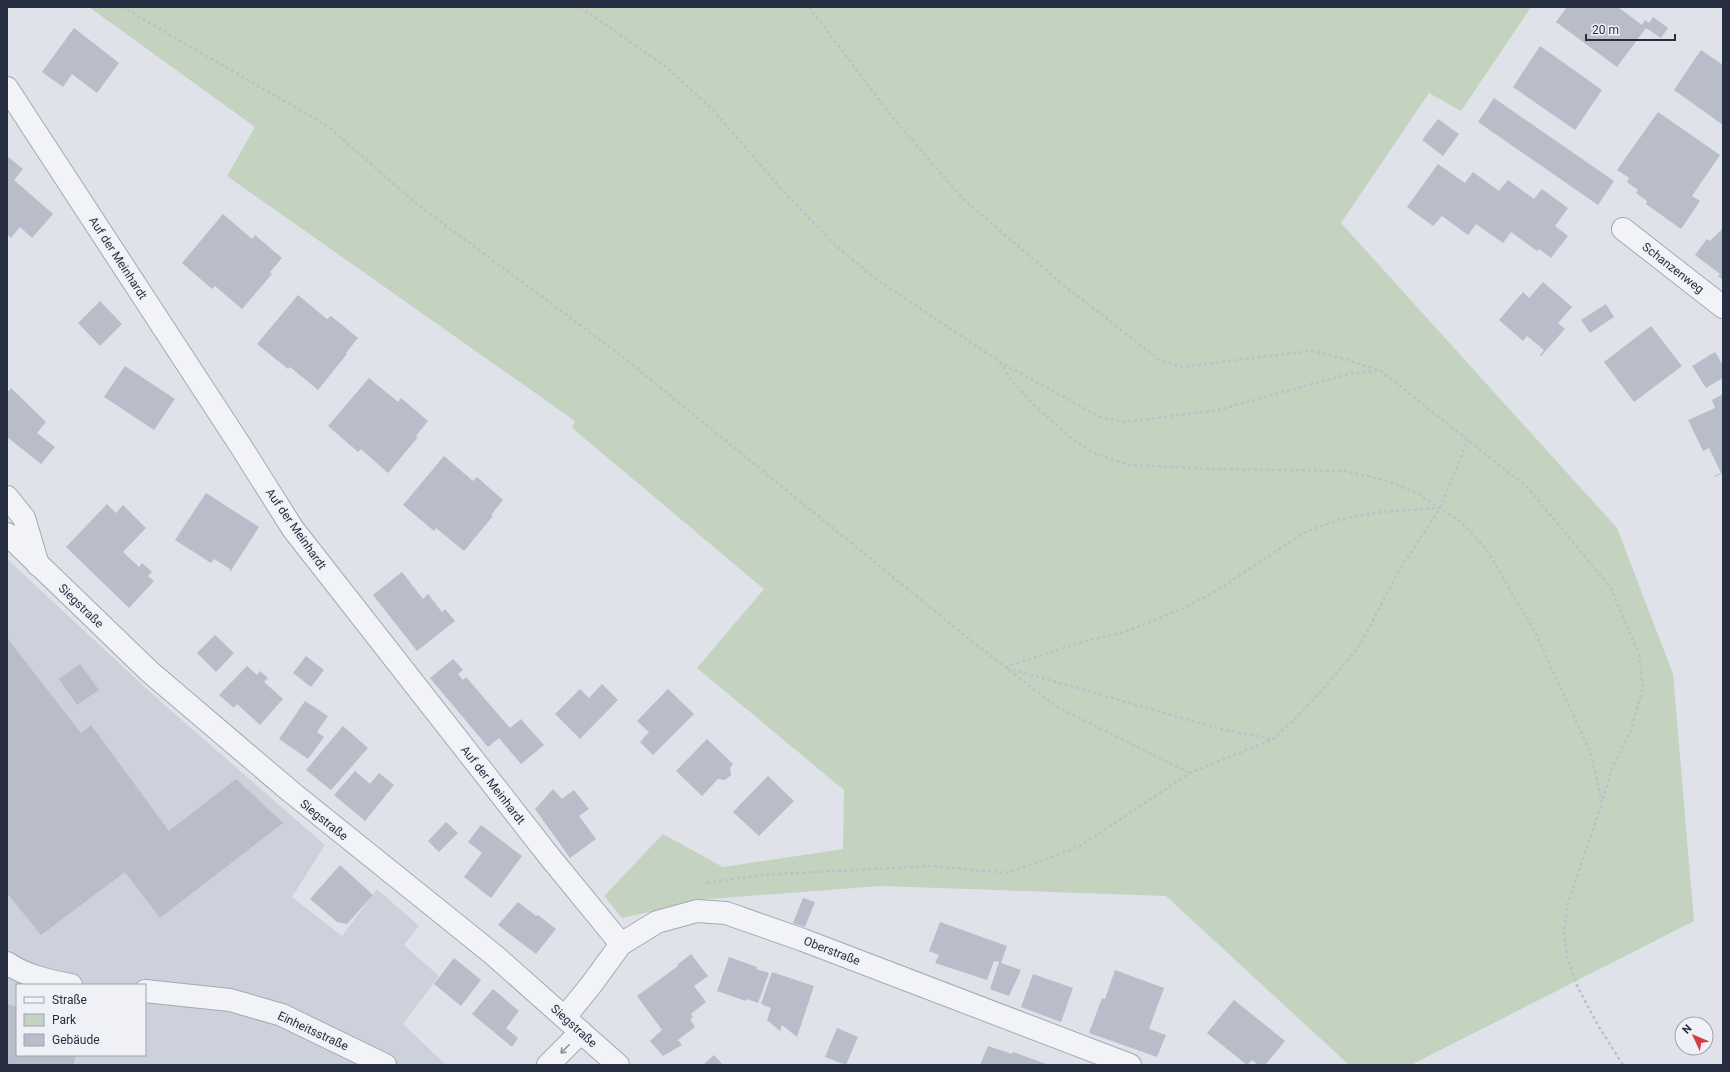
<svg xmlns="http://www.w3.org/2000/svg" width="1730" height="1072" font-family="Roboto,sans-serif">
<rect width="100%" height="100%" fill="#dfe2e9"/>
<!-- built -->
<path fill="#cdd1db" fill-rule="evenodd" d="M7 559 160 701 325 845 292 897 342 936 377 889 419 926 404 945 439 976 403 1024 446 1065H7ZM17 985H145V1055H17Z"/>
<!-- green -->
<path fill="#c3d3c0" d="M89 7H1531L1461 111 1429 93 1341 223 1617 528 1673 674 1694 921 1411 1065H1349L1166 896 881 886 709 899 622 918 604 896 663 834 723 867 843 849 844 790 697 668 764 589 572 428 575 421 227 176 255 127Z"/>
<!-- building -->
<path fill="#b9bdc9" d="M1567 7H1618L1642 25 1645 20 1649 23 1653 17 1668 28 1661 38 1646 28 1617 67 1556 22Z
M74 28 119 63 97 93 72 74 63 87 42 72Z
M1540 46 1602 90 1575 130 1513 87Z
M1701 50 1723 65V125L1674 90Z
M1494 98 1614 181 1598 205 1478 122Z
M1658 112 1720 155 1692 196 1700 201 1681 229 1646 204 1647 201 1636 193 1638 190 1627 182 1629 178 1617 170Z
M1438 119 1459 134 1443 156 1422 140Z
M7 156 23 169 14 180 53 214 32 238 20 227 11 238 7 234Z
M1438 164 1465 183 1473 172 1499 191 1508 180 1534 199 1542 189 1568 208 1555 226 1568 236 1551 258 1539 249 1537 251 1511 232 1503 243 1476 224 1468 235 1442 216 1433 226 1407 207Z
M223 214 252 239 255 235 282 258 270 272 272 274 242 309 215 286 212 289 182 263Z
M1722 229H1723V280L1718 276 1720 274 1695 255 1707 239 1710 241Z
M1543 282 1572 307 1558 323 1565 329 1541 356 1540 355 1544 350 1527 336 1523 341 1499 320 1523 292 1529 298Z
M298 295 327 319 331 316 358 338 346 353 347 354 318 390 290 367 288 369 257 344Z
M100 301 122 324 100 346 78 323Z
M1606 304 1614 317 1590 333 1581 320Z
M1651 326 1682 366 1634 402 1604 362Z
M1715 352 1723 365V378L1706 388 1692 366Z
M125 366 175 399 154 430 104 397Z
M369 378 398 402 401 398 428 421 416 436 418 437 388 473 361 449 358 452 328 426Z
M11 388 46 422 37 433 55 447 41 464 7 437V393Z
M1723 394V473L1715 477 1714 476 1721 473 1709 448 1703 451 1688 420 1715 408 1712 400Z
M444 456 473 481 477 477 503 500 491 515 493 516 464 551 436 528 434 531 403 505Z
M206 493 259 527 230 572V569L214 559 211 563 175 540Z
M107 504 116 513 123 505 146 528 123 552 139 567 142 563 152 572 148 576 154 581 129 608 66 547Z
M402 572 423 599 428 594 442 612 445 609 455 621 417 651 373 595Z
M215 635 234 653 216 672 197 653Z
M7 638 81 733 91 725 169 831 236 779 283 823 160 918 125 872 41 935 7 893Z
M306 656 324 670 311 687 293 673Z
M453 659 463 670 458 674 463 680 466 677 510 728 521 719 544 745 521 764 499 738 488 747 430 678Z
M80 664 99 690 77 705 59 679Z
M247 666 257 675 260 671 268 678 264 682 283 699 260 725 237 704 234 708 219 695Z
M602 684 618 700 580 739 555 714 580 689 589 698Z
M668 689 694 714 653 755 640 742 649 732 637 721Z
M305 701 328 716 317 732 324 737 308 759 279 739Z
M343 726 368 748 331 790 306 770Z
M707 739 733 764 730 768 731 775 725 780 718 779 702 796 676 771Z
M355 771 370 784 379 773 394 785 365 821 334 795Z
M768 776 794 801 759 836 733 812Z
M553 789 562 799 574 790 589 809 579 816 596 839 570 858 535 809Z
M446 822 458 833 439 852 428 841Z
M481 825 522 856 491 898 464 877 482 853 468 842Z
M340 865 373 895 347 924 337 922 310 899Z
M803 898 815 902 805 927 793 923Z
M518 902 536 916 538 915 556 929 536 954 498 925Z
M940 922 1007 946 1001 963 1021 970 1009 996 990 989 999 962 994 961 987 980 935 963 939 955 929 951Z
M691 954 708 976 694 986 706 1002 691 1014 693 1017 690 1019 695 1027 678 1040 682 1045 663 1056 650 1041 662 1030 637 996 678 966 677 965Z
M729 957 757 967 756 969 769 973 758 1003 747 999 746 1001 717 991Z
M454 958 481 980 461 1006 434 984Z
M1115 970 1164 988 1149 1029 1166 1035 1157 1057 1089 1033 1102 998 1105 999Z
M772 972 814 986 797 1037 782 1025 780 1031 767 1020 771 1008 761 1004Z
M1033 974 1073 988 1061 1022 1021 1007Z
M493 989 519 1011 506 1028 518 1038 512 1047 472 1014Z
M1234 1000 1285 1041 1265 1065H1258L1252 1060 1247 1065 1207 1033Z
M7 1004 17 1007V1055H76L73 1065H7Z
M837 1028 858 1037 846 1065 825 1057Z
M988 1046 1012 1054 1013 1052 1049 1065H980Z
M714 1055 723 1065H703Z"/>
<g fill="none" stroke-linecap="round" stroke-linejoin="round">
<!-- minor casing -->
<g stroke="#a4a8b3" stroke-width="24">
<path id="minor" d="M7 88 240 445 293 529 549 856 621 944
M1623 229 1723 307
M7 497 24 518 38 565
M7 963C26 976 49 981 71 985
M145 991 230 1000 282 1015 385 1065
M565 1017 591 985 621 944 657 922 697 911 726 913 803 940 1130 1065
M548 1065 581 1032"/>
</g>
<!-- tertiary casing -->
<g stroke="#a4a8b3" stroke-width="24">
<path id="tertiary" d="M7 534 150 672 290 791 494 955 618 1065"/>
</g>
<!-- path -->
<path stroke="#bdc0c8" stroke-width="2.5" stroke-dasharray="3 3" stroke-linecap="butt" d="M122 7 329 127 413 201 623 357 969 639 1057 707 1190 773
M580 7 665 66 713 110 785 193 834 244 876 279 1000 362 1100 417 1125 422 1218 410 1352 373 1378 371
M809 7 890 114 963 199 1061 283 1161 361 1182 367 1311 351 1342 358 1381 371 1527 487 1610 587 1639 654 1643 688 1631 730 1612 768 1602 803
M1000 362 1011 380 1034 405 1072 439 1096 454 1128 465 1216 469 1345 471 1388 481 1417 493 1461 522 1486 549 1533 628 1591 754 1602 803 1568 903 1564 932 1567 957 1578 988 1599 1027 1623 1065
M1005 667 1082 642 1125 632 1184 608 1216 591 1307 531 1342 519 1381 512 1439 508
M1007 668 1224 730 1272 739
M707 883 761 875 930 866 1008 873 1078 847 1190 773 1273 739 1294 720 1325 687 1360 645 1398 572 1440 508 1468 440"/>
<!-- minor -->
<use href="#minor" stroke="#f2f3f7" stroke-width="22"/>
<!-- tertiary -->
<use href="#tertiary" stroke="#f2f3f7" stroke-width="22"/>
</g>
<!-- one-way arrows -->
<defs><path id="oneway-shaft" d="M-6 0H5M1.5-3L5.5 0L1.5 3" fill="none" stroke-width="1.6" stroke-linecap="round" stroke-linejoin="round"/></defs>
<use stroke="#8c909c" href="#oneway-shaft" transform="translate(565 1049) rotate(135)"/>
<g text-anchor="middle" stroke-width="3.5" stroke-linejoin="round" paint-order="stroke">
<!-- street labels -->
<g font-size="12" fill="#272e41" stroke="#eff1f6">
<text transform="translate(118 258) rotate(57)" y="4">Auf der Meinhardt</text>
<text transform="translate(1673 268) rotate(38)" y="4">Schanzenweg</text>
<text transform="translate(296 529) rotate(55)" y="4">Auf der Meinhardt</text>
<text transform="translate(81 606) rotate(44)" y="4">Siegstraße</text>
<text transform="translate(493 785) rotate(52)" y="4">Auf der Meinhardt</text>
<text transform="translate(324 820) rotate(39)" y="4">Siegstraße</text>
<text transform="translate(832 951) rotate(21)" y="4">Oberstraße</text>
<text transform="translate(574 1026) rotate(42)" y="4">Siegstraße</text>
<text transform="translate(313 1031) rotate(25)" y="4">Einheitsstraße</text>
</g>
</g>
<!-- border -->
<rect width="1730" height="1072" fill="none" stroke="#272e41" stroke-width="16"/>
<!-- legend -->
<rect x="16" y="984" width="130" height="72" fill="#eff1f6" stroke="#9fa3ae"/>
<rect x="24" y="997" width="20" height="6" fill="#f2f3f7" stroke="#9fa3ae"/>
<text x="52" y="1004" font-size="12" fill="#272e41">Straße</text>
<rect x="24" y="1014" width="20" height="12" fill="#c3d3c0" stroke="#9fa3ae"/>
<text x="52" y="1024" font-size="12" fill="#272e41">Park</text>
<rect x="24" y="1034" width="20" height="12" fill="#b9bdc9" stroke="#9fa3ae"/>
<text x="52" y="1044" font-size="12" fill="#272e41">Gebäude</text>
<!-- north arrow -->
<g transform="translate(1694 1036) rotate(314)"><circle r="19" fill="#eff1f6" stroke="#9fa3ae"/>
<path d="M0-3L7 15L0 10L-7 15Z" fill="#d43e45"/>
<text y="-6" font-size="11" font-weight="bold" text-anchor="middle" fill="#272e41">N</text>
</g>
<!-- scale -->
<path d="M1586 34v6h89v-6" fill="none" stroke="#272e41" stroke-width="2"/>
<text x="1592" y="34" font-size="12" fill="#272e41" stroke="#eff1f6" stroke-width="3" paint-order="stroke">20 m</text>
</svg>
